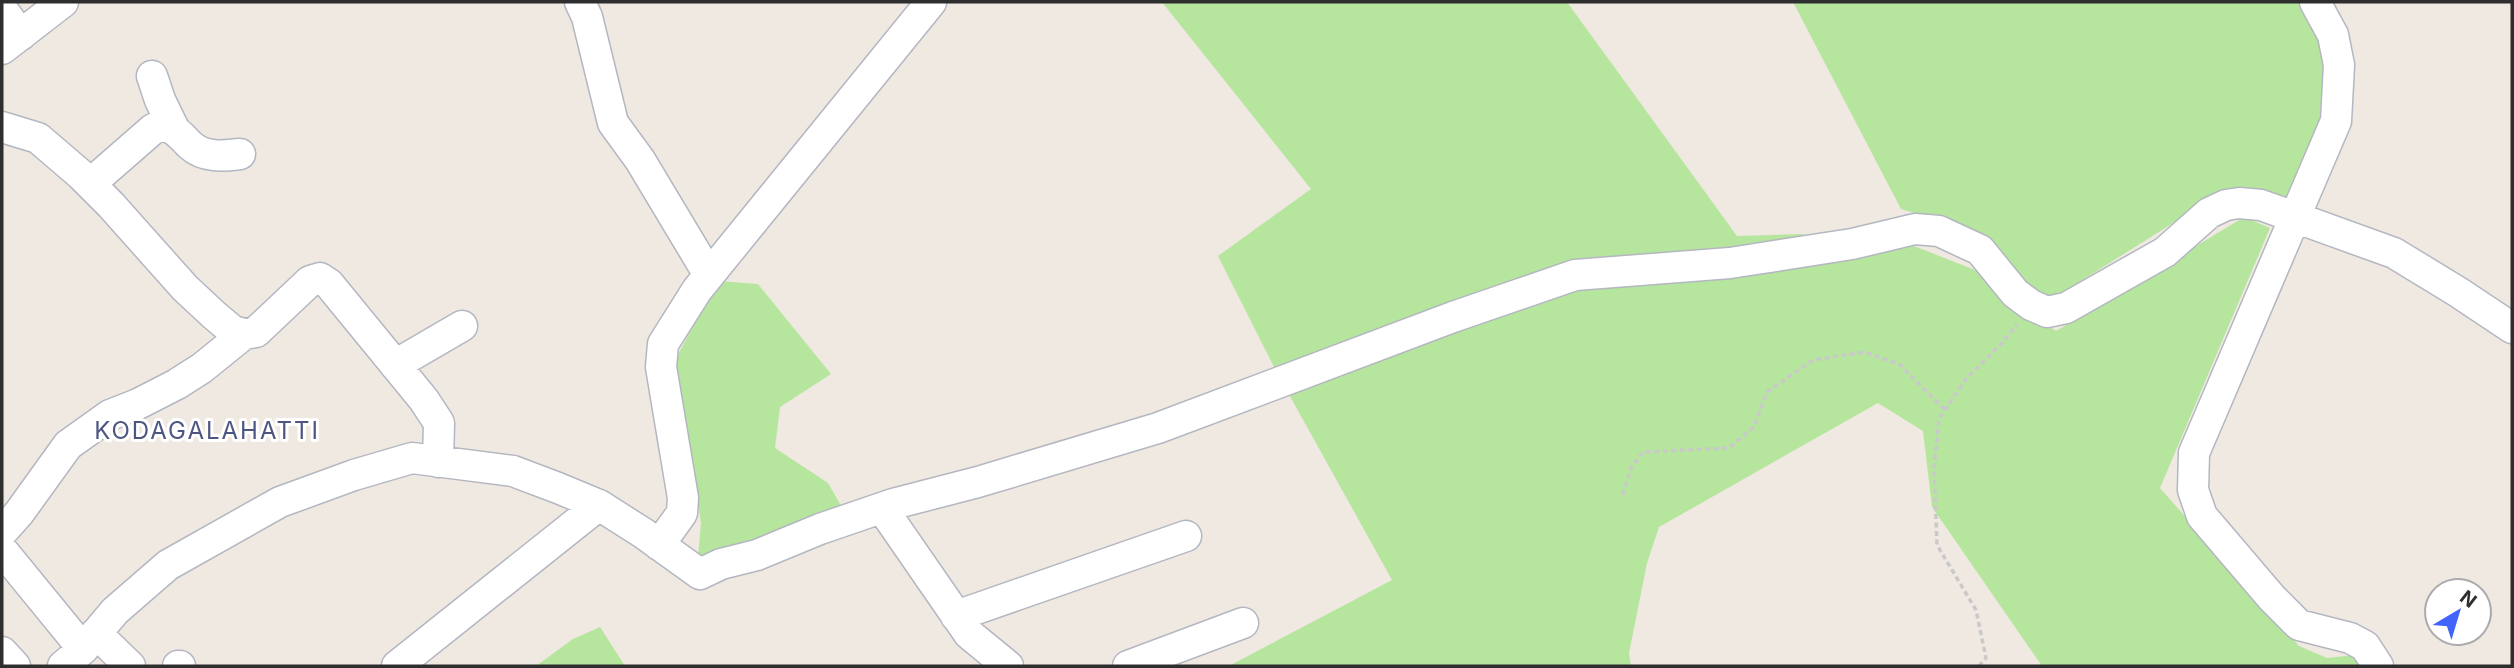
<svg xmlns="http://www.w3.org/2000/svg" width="2514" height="668" font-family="Inter,sans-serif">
<rect width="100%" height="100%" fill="#efe9e1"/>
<!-- green -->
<path fill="#b6e59e" d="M1162 2H1567L1737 236 1803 234 1804 262 1914 246 1975 270 2056 331 2244 217 2270 228 2160 488 2299 646 2327 658 2355 655 2362 666H2042L1932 507 1923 431 1878 403 1659 527 1647 563 1629 653 1631 666H1229L1392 580 1276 371 1218 256 1311 189Z
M1793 2H2307L2335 69 2322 144 2288 206 2189 213 2049 301 2019 276 1979 233 1901 209Z
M718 281 758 284 831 374 780 407 775 448 828 483 843 509 734 554 698 557 701 523 676 358Z
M600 627 625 666H536L573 639Z"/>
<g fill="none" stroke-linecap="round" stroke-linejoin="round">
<!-- minor casing -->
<g stroke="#b4b7c1" stroke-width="33">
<path id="minor" d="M580 2 587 17 613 123 640 160 709 275
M2315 2 2333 35 2339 65 2336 121 2194 453 2193 490 2202 516 2272 598 2299 625 2350 638 2365 646 2378 666
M2 9 21 35
M2 49 63 2
M152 76 160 100 174 129
M2 127 38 138 80 174 111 205 185 288 214 315 233 331 244 334 256 332 310 281 320 278 329 284 424 400 439 423 438 462
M90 184 153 129 163 125C176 129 181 136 190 145 204 158 223 156 240 154
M395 365 462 326
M882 508 969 634 1008 666
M2 532 19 513 68 445 110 415 138 404 177 384 202 368 244 334
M659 545 682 513 683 498 661 367 663 344 697 290 931 2
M2 550 83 649
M956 616 1186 536
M96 633 130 666
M2 652 15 666
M63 666 83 649 115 611 168 565 280 502 354 475 412 458 513 471 558 488 599 505 643 533 700 574 721 564 757 555 820 529 893 504 978 482 1158 428 1453 317 1575 275 1730 263 1852 244 1915 229 1939 231 1980 250 2015 293 2031 305 2047 312 2066 308 2165 252 2209 213 2226 205 2239 203 2261 205 2394 253 2458 292 2512 328
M178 666H180
M397 666 599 505
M1128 666 1243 623"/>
</g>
<!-- path -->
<path stroke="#c9c9c9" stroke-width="3.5" stroke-dasharray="5 3.5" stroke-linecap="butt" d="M1623 495 1631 468 1643 452 1729 448 1754 427 1767 392 1813 360 1864 352 1899 364 1945 410
M1979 666 1986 658 1976 610 1937 545 1934 469 1939 419 1965 380 2003 342 2017 324"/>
<!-- minor -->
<use href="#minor" stroke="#fff" stroke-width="30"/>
</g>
<g text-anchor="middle" stroke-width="6" stroke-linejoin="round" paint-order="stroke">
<!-- quarter labels -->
<g font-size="24" letter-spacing="2" fill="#4d5680" stroke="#fff">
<text x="207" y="439">KODAGALAHATTI</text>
</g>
</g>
<!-- border -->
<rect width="2514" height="668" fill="none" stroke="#2e2e2e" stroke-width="7"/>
<!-- north arrow -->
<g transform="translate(2458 612) rotate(38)"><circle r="33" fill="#ffffff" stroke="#ababab" stroke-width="2"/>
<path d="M0-5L12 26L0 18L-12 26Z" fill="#4264fb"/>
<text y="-10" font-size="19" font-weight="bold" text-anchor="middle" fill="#2e2e2e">N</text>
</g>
</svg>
